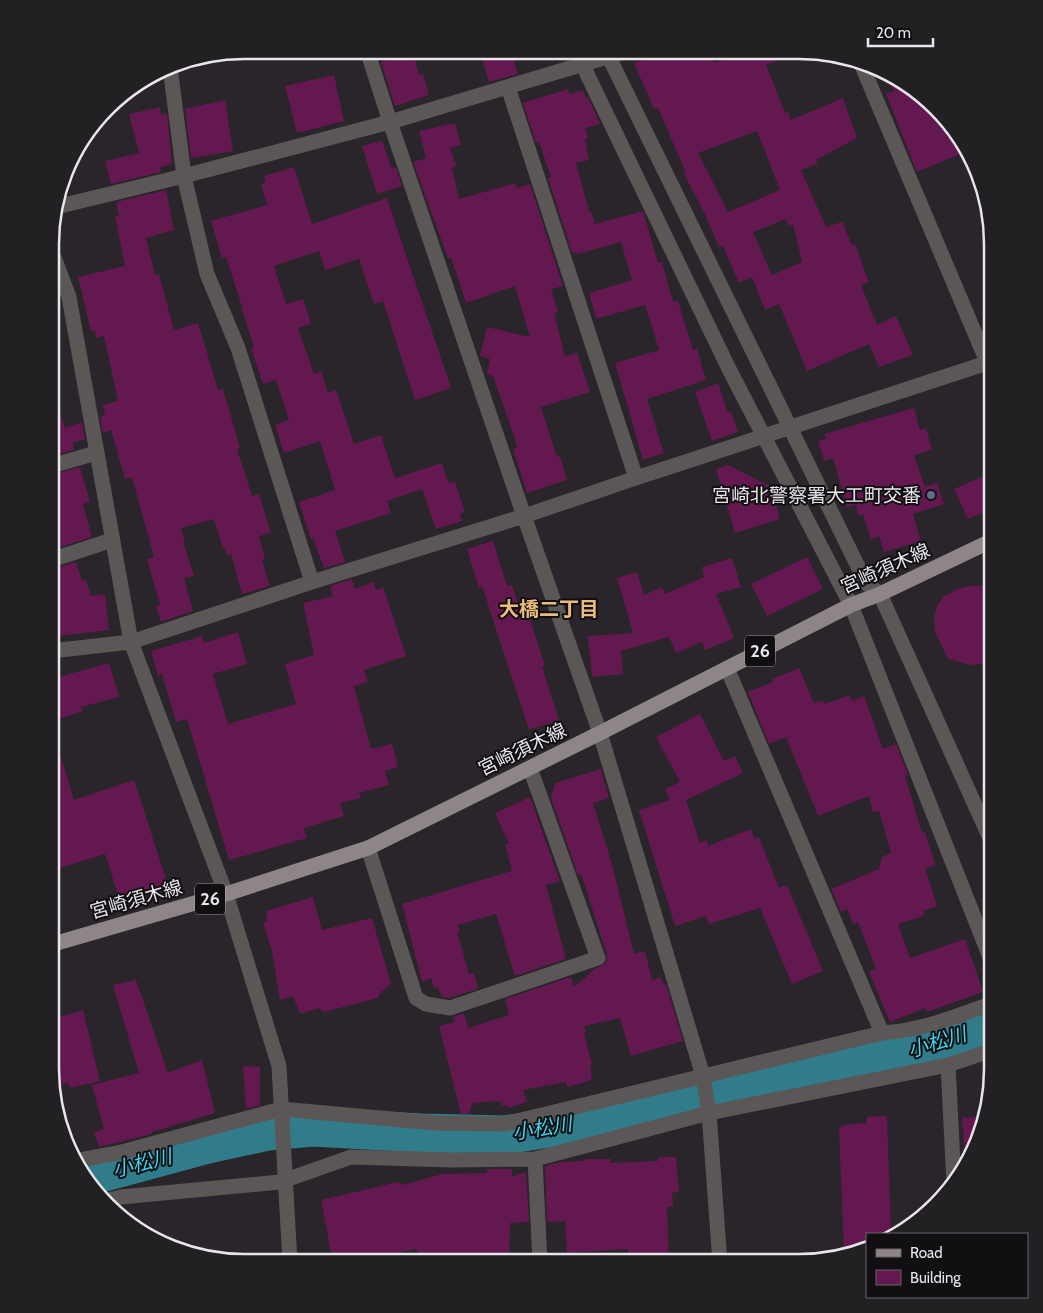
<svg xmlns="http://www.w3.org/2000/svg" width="1043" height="1313" font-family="Cabin,'Noto Sans JP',sans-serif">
<rect width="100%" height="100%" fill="#29252b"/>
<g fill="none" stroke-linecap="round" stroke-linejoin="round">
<!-- river -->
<path stroke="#317c8a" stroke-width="39" d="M86 1177 208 1144 268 1131 313 1127 421 1133 505 1135 592 1121 809 1069 879 1059 925 1047 993 1025"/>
</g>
<!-- building -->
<path fill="#641850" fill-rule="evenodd" d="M480 51H511L518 74 489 82Z
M681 51H709L714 63 743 51 798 52 766 65 785 113 788 112 791 120 843 98 857 138 816 160 818 164 801 170 826 227 842 222 852 245 855 244 869 282 861 285 877 325 896 316 913 355 879 367 869 344 807 371 779 304 765 310 752 277 739 283 723 246 719 247 704 212 684 174 686 173 658 108 654 109 634 63 657 54 659 60ZM757 131 780 190 728 212 698 153ZM786 219 788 226 793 224 802 262 772 275 753 232Z
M413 53 419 75 423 74 429 95 395 106 381 62Z
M334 75 344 121 297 133 285 86Z
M885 75 907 83 969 150 917 172 886 94 894 91Z
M568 89 569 94 583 90 586 98 588 97 600 124 585 128 588 138 585 139 589 160 576 163 589 211H591L595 224 643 211 658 263 662 262 673 302 678 301 689 337 693 350 697 349 706 380 647 399 664 453 643 460 615 363 659 350 645 305 596 319 589 293 632 280 621 242 578 254 572 252 548 178 551 177 539 142 536 143 523 103Z
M225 100 233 151 191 158 185 109Z
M160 107 161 115 167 113 172 164 160 167 161 172 111 184 105 161 139 153 129 114Z
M455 123 461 145 450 148 456 165 452 168 459 199 516 183 517 188 530 184 563 286 551 289 558 312 554 313 565 356 577 353 590 392 541 407 557 457 560 456 567 480 527 493 513 449 517 448 514 436 493 376 487 374 490 359 480 356 487 327 530 337 515 286 466 303 451 257 448 258 413 162 426 158 419 131Z
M382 141 392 169 396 167 402 186 377 194 362 146Z
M294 167 312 224 387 198 451 388 415 400 383 301 374 304 359 259 325 270 319 251 274 266 286 304 303 299 311 324 298 328 314 374 321 371 328 393 336 390 354 444 381 435 395 478 442 463 448 483 455 481 465 512 460 514 462 521 436 529 422 489 387 501 391 513 335 531 345 562 324 568 313 538 311 539 299 502 335 490 320 441 284 453 275 425 289 420 276 380 263 384 251 349 254 347 242 310H243L226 257 222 258 211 221 267 205 261 184 266 182 264 176Z
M166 190 174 230 146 238 155 275 159 274 174 330 198 323 218 390 223 389 240 448 237 449 252 496 259 494 271 533 259 536 265 559 262 560 270 586 242 594 231 554 227 555 224 547 223 548 214 519 181 528 185 541H183L194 576 184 578 193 611 161 622 156 606 160 605 147 559 154 557 132 477 125 479 111 430 103 433 100 417 105 415 103 405 118 401 104 336 96 338 95 330 91 331 78 277 125 266 115 216H119L116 202Z
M718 383 728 413 731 412 738 432 712 441 695 392Z
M51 397H55L65 428 82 422 85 439 73 443 74 450 51 456Z
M914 408 920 430 926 428 932 450 914 455 925 487 937 483 944 504 913 514 921 541 884 552 879 536 871 539 863 514 858 515 856 505 847 507 833 458 824 461 818 441 826 439 824 434Z
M728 465 770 486 780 519 735 533 716 469Z
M80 467 90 502 83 504 92 537 51 550V475Z
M993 472V508L968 519 954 489Z
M493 541 507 586 512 585 517 601 535 596 542 616 530 620 545 666 542 667 559 720 529 730 482 586 479 588 467 549Z
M807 557 823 589 767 616 751 584Z
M732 558 741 587 716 594 734 638 705 650 702 642 676 653 669 637 621 651 623 674 592 677 588 636 633 633 617 578 637 572 644 595 662 587 665 594 704 577 702 567Z
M76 562 82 581 86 580 91 596 105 594 109 630 51 637V569Z
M352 579 355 589 373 582 376 590 383 587 406 656 364 670 368 682 354 686 371 749 392 744 398 767 385 771 389 785 359 793 361 798 340 803 344 816 304 828 307 838 229 860 187 719 176 722 162 674 158 676 151 651 202 636 204 643 238 632 247 664 213 674 228 724 296 704 285 664 314 655 303 603 333 596 330 586Z
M969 586H983L993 596V662L972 665 948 659 935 632 934 618 937 606 944 596 958 589Z
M109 663 119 697 81 707 83 711 51 721V679Z
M799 668 814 703 823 700 824 704 850 695 852 701 864 696 883 749 896 744 908 775 905 776 922 833 925 832 935 865 925 868 937 906 923 911 924 916 898 924 910 958 965 939 983 992 927 1012 925 1008 890 1022 869 972 876 969 858 922 853 924 847 909 841 912 831 889 879 869 882 857 891 853 879 811 873 812 869 796 818 816 786 737 769 744 748 692 773 682 772 679Z
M700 714 724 761 735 756 743 773 686 800 700 843 707 840 708 846 751 829 755 839 759 837 779 888 787 885 823 971 792 984 760 908 709 924 706 916 675 926 639 810 670 800 665 789 680 782 656 737Z
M55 737 74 800 134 780 168 885 119 898 105 854 50 871 51 738Z
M601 769 609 798 593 803 612 864 634 954 645 951 652 980 661 977 664 985 666 984 683 1041 631 1056 620 1018 584 1026 586 1032 584 1033 592 1065H590L592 1080 567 1087 566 1082 523 1090 527 1102 508 1108 507 1105 502 1106 500 1101 472 1103 469 1114H461L439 1026 455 1022 453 1017 464 1013 468 1028 509 1015 505 999 571 977 574 987 595 969 605 964 607 960V955L581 874 578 875 551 798 555 783Z
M530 797 560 881 546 885 566 959 515 976 496 914 458 925 460 931 457 932 469 974 474 973 478 989 449 998 442 997 437 987 434 988 431 978 422 982 402 904 512 871 505 845 509 844 495 813Z
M313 897 322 930 372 918 391 984 380 993 378 998 324 1012 318 1008 300 1014 293 996 280 1000 272 951 263 923 267 921 266 911Z
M136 980 168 1073 202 1060 215 1113 152 1132V1134L99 1147 94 1132 104 1129 92 1085 139 1073 113 985Z
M83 1010 100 1081 70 1088 68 1082 53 1091 50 1069V1020Z
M243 1066 260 1067V1105L246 1109Z
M887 1116 891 1234H867V1246L844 1253 839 1127 851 1124 867 1123V1117Z
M986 1116 983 1131 966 1166 962 1118Z
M659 1157H676L679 1192 672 1193 673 1206 667 1207 669 1263H628V1249L567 1253 565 1221 547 1222 545 1166 561 1162 585 1161V1159H611L610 1163 658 1161Z
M487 1169H512V1177L526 1172 529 1222 510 1223 509 1263H418L417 1249 346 1263H333L321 1200 398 1182 403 1185 442 1174 487 1173Z"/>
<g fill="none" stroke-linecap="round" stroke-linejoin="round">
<!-- street -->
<path stroke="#5b5757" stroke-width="15" d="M367 50 390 122 524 516 600 733 703 1076 709 1113 720 1263
M576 51 729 369 851 605 993 965
M606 51 866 583 880 594 993 845
M862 66 993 376
M170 67 184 176 207 274 238 348 312 582
M508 87 636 478
M56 207 184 176 390 122 627 51
M52 252 69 297 131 642 226 894 279 1066 290 1263
M51 466 96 453
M51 560 112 540
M51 651 131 642 312 582 524 516 636 478 993 361
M727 668 882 1033
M368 848 416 998 426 1004 450 1008 598 958 530 768
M948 1065 954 1183
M535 1159 540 1263
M74 1161 118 1153 281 1109 435 1123 505 1124 882 1033C920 1031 957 1016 993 1003
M108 1200 121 1197 280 1182 351 1157 452 1160 535 1159 709 1113 948 1065 993 1050"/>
<!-- primary -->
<path stroke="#8e8686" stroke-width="15" d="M50 945 226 894 368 848 600 733 851 605 880 594 993 540"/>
</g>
<!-- markers -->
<circle fill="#5c6f8a" stroke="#110f12" stroke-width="2" cx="931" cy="495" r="5"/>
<g text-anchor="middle" stroke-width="4" stroke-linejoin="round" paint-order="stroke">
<!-- shield labels -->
<g fill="#110f12" stroke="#a8a6a9" stroke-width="1">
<rect x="745" y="635.5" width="30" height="31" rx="4"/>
<rect x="195" y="883.5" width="30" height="31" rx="4"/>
</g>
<g font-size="18" font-weight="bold" fill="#e8e6ea">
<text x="760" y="657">26</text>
<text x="210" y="905">26</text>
</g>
<!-- poi labels -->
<g font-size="19" fill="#e8e6ea" stroke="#110f12" text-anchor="end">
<text x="921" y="502">宮崎北警察署大工町交番</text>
</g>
<!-- street labels -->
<g font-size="19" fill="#e8e6ea" stroke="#110f12">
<text transform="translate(885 568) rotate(-24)" y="7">宮崎須木線</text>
<text transform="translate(522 749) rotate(-26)" y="7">宮崎須木線</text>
<text transform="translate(136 899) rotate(-16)" y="7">宮崎須木線</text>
</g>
<!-- neighbourhood labels -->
<g font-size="20" font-weight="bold" fill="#eabe7a" stroke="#110f12">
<text x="549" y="616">大橋二丁目</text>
</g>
<!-- water labels -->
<g font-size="20" font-style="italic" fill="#40d4ed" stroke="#110f12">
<text transform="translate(937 1042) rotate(-17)" y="7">小松川</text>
<text transform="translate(542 1128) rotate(-9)" y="7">小松川</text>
<text transform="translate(142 1163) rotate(-14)" y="7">小松川</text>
</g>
</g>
<!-- crop -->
<path d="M0 0H1043V1313H0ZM244 59H799A185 185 0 0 1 984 244V1069A185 185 0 0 1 799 1254H244A185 185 0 0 1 59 1069V244A185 185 0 0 1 244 59Z" fill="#222023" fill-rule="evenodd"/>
<path fill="none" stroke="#e8e6ea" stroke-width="2.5" d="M244 59H799A185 185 0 0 1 984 244V1069A185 185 0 0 1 799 1254H244A185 185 0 0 1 59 1069V244A185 185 0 0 1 244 59Z"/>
<!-- legend -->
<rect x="866" y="1233" width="162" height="65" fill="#110f12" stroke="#676568"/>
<rect x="876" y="1249" width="25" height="8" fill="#8e8686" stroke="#676568"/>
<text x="910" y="1258" font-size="15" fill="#e8e6ea">Road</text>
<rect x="876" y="1270" width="25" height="15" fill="#641850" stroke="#676568"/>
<text x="910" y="1283" font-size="15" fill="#e8e6ea">Building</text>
<!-- scale -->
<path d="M868 38v8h65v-8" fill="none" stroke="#e8e6ea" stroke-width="2.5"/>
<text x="876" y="38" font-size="15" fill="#e8e6ea" stroke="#110f12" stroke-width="4" paint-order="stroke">20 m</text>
</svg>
